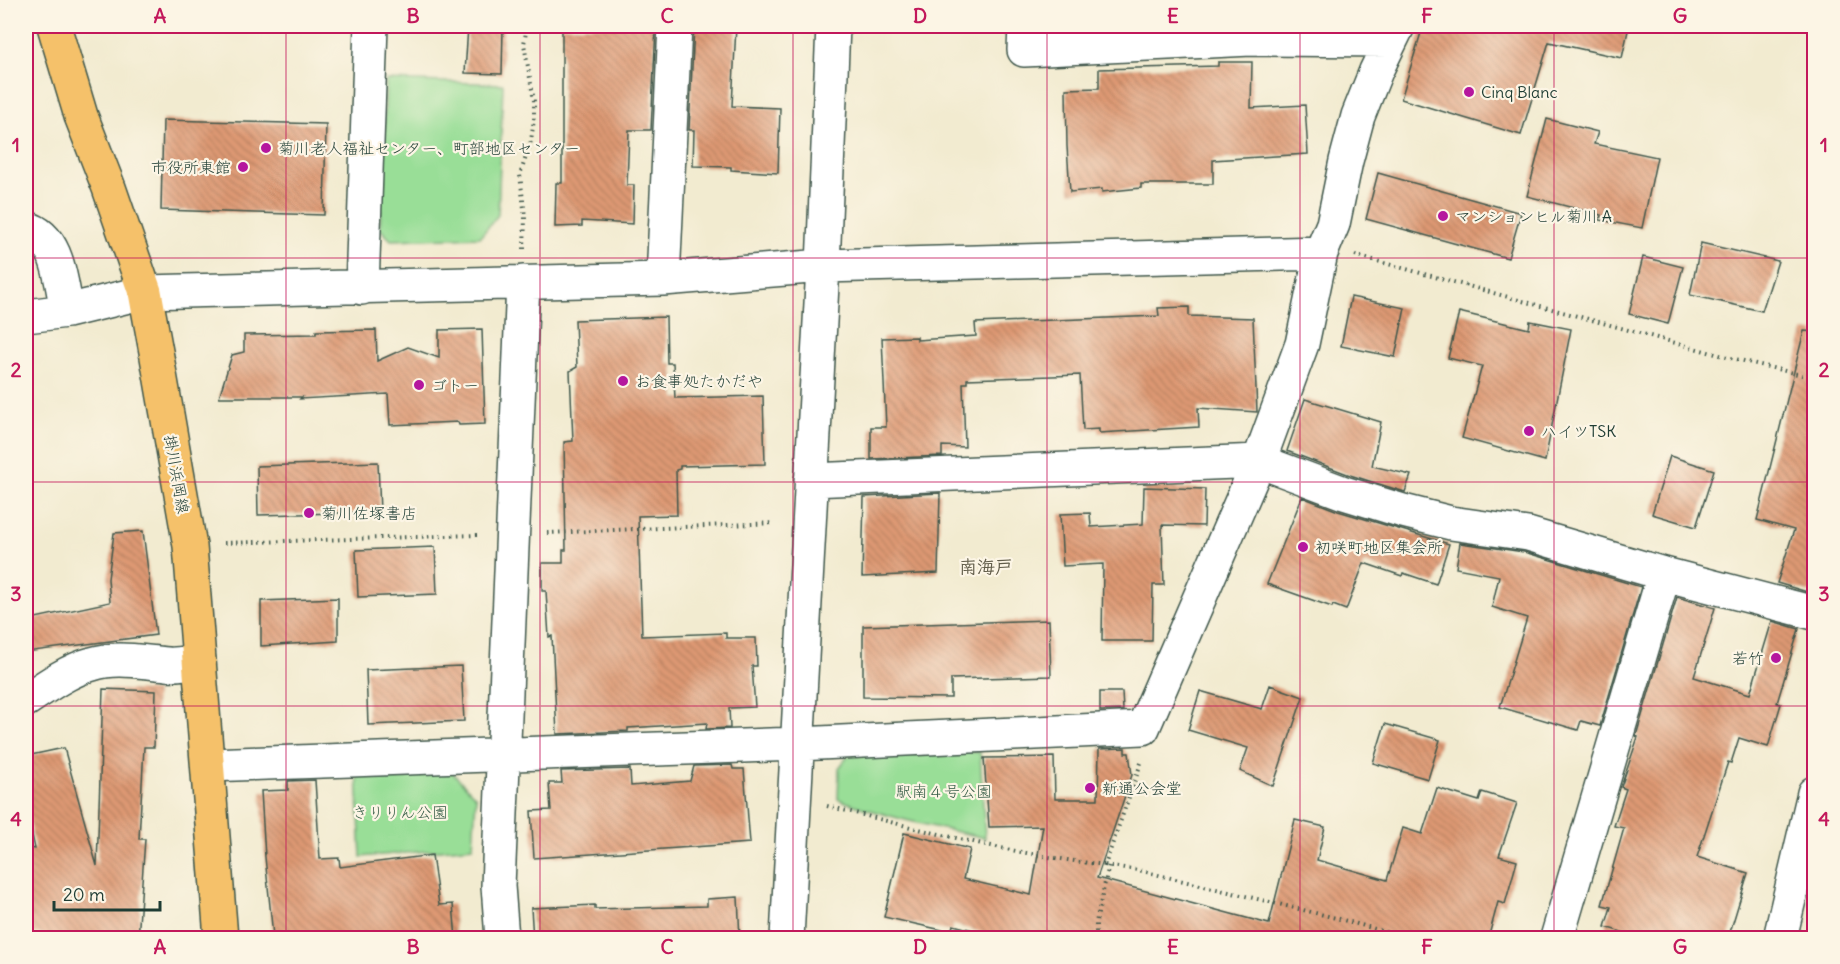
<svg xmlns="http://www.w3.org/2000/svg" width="1840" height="964" font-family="Delius,'Klee One',sans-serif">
<defs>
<pattern id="building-back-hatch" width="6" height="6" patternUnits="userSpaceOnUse" patternTransform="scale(1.5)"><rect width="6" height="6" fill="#de9973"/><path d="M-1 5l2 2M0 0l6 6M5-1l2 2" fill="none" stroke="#b37e5f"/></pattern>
</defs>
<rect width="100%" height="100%" fill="#fcf5e5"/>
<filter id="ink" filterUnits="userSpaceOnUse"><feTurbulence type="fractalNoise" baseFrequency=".0167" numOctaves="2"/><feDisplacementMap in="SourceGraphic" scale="12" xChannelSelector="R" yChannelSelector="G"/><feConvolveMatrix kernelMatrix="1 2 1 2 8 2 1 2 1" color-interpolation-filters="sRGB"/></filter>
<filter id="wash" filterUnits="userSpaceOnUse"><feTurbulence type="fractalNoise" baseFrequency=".008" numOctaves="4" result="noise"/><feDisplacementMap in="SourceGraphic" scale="24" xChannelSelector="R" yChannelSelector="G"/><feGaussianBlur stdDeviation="1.35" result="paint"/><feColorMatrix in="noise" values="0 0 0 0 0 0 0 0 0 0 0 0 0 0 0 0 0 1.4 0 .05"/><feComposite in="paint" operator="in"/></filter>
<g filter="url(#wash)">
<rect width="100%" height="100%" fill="#f2ebd0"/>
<!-- green -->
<path fill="#99de97" stroke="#5c8e66" stroke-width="1.5" d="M386 80 503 84 498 215 480 237 391 240 380 229Z
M980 752 985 838C935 827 885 817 838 799L839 768 848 756Z
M450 770 476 797 473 847 361 857 357 773Z"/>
<g id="blocks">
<!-- building -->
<path fill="url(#building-back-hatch)" d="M468 26 503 27 502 74 465 73Z
M562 26H656L651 130H629L627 185H634L633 224 582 221V226L555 227 556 183H562Z
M694 26H736L732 106 780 108 778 173 731 170V167L693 166 694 130H689Z
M1423 26H1629L1622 58 1549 42 1521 135 1401 99Z
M1218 62H1252L1251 108 1305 105 1308 154 1213 160V184H1141V188L1102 192V189L1070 192 1067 146 1066 89 1099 88V69L1218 66Z
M1547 119 1598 132 1594 144 1657 157 1642 228 1600 220 1601 215 1527 196Z
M163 120 326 124 324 215 161 210Z
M1378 173 1521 213 1508 258 1366 219Z
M1701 243 1778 261 1762 311 1690 295Z
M1643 257 1683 267 1668 324 1629 314Z
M1351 297 1405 308 1395 357 1341 346Z
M1189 307V316L1253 318 1257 412 1198 408 1199 427 1099 433V429L1083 430 1080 375 967 379V383H963L965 447 942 446V456L871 459V427H886L882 338 917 337V340L976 336 975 323 1159 316 1158 308Z
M1459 312 1529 329 1530 321 1571 329 1545 461 1462 438 1482 366 1448 358Z
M666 317 667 363H673L675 398 763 396 765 464 680 466V469L676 470 677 515 638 516 642 636 726 633V638H756L757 666H752L755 707 729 708 730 728 706 729 707 723 628 728V731L557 734 552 636 549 637 546 591H542V563H563V550H566L564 442 573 441 570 371 577 367 575 320Z
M482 329 485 424 459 425 458 422 390 425 388 394 300 399 302 397H219L232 355 244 352V335L316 334V331L376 330 377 361 408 347 439 358V330Z
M1804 331 1815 332V581L1811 593 1777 583 1794 530 1757 520Z
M1305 399 1381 422 1372 466 1411 475 1405 492 1350 475 1287 451Z
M1670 456 1714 470 1696 527 1652 514Z
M378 462 380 512 258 515 257 466Z
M1144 487 1205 489 1204 526 1162 525 1164 585H1153L1152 641H1102L1103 564 1063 566 1060 514 1090 513 1091 527 1143 524Z
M940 493 938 573 862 577 864 497Z
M1302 497 1338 511 1449 544 1436 584 1403 573 1402 576 1364 563 1346 610 1333 605 1332 607 1267 584Z
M143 531 156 635 26 652V620L110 602 108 579 114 533Z
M1460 543 1524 552 1641 587 1600 726 1581 721 1578 730 1500 707 1527 618 1492 607 1499 576 1456 568Z
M435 547 437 594 358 597 356 550Z
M1677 597 1715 608 1694 677 1750 694 1772 621 1799 629 1777 703 1781 704 1768 747 1739 738 1731 763 1728 762 1697 857 1748 873 1728 939H1645L1605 927 1611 907 1602 905 1624 828 1614 826 1626 789 1621 787 1638 737 1636 736Z
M338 598V641L261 646V601Z
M1049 620 1051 676 951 679V698L863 697V626Z
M461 666 464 721 368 725 366 670Z
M1270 685 1303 697 1273 786 1240 771 1248 748 1188 730 1200 691 1262 709Z
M103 689 156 691 154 747H144L139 839H145L138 939H90L26 933V848L35 849 26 806V756L64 748 97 866Z
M1100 692H1122L1123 710 1100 711Z
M1385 724 1440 740 1428 779 1373 763Z
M1125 748V753H1129L1132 775 1097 878 1269 924 1295 820 1325 827 1317 860 1387 880 1403 828 1422 834 1437 788 1479 801 1482 792 1517 803 1499 856 1517 861 1505 904 1498 902 1488 939H1009L953 925 951 932 884 917 904 833 970 849 963 879 1031 895 1043 826 989 827 984 758 1054 757 1055 799H1098L1099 749Z
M732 765 733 769H744L750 843 534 858 531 811 551 810 549 783H562L561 771 630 769 631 786 690 781 694 766Z
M315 780 320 859 339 858 340 867 432 855 439 905 453 904 456 939H282L281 935 273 936 265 857 261 791 288 790V781Z
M738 897 740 939H533L531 908 595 905V909L707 906V899Z"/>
</g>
</g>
<g filter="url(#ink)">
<use href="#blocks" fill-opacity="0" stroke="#3f574b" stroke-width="1.5"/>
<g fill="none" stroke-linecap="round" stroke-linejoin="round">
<!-- minor casing -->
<g stroke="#3f574b" stroke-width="36">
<path id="minor" d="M1025 26 1024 50 1251 39 1390 40
M26 228C59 236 61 283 67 311
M663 279 675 26
M362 288 371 26
M26 316 67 311 145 292 663 279 823 266 1321 253
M811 480 1259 461 1344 493 1403 511 1451 523 1528 534 1664 574 1814 613
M26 700C45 687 69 670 92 664 117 656 141 662 167 664 177 665 189 662 199 661
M209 765 798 744 1143 728 1259 461 1302 344 1321 253 1333 224 1346 161 1358 116 1376 71 1398 26
M502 938 498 886 523 282
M787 938 823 266 833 26
M1557 938 1664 574
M1780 938 1814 793"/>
</g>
<!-- major casing -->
<g stroke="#3f574b" stroke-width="36">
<path id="major" d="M54 26 81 116 109 188 145 292 157 357 190 546 221 938"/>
</g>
<!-- path -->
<path stroke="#3f574b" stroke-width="4" stroke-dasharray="1.5 4.5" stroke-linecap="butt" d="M524 249 525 217 520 175 531 141 534 119V101L524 44 527 26
M1355 255 1723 356 1814 378
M547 533 774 523
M224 543 477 535
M1141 763 1105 865 1138 870 1336 918 1407 938
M827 806C920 829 1012 855 1107 865
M1096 938V922L1109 865"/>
<!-- minor -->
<use href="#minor" stroke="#fff" stroke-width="33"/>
<!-- major -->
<use href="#major" stroke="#f5c16b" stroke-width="33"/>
</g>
</g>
<!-- grid -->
<path fill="none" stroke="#c2185b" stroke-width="1.5" stroke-opacity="0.55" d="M286 26V938M540 26V938M793 26V938M1047 26V938M1300 26V938M1554 26V938M26 258H1814M26 482H1814M26 706H1814"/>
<!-- markers -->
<g fill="#b5179e" stroke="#fcf5e5" stroke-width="2">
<circle cx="1469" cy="92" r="6"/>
<circle cx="266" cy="148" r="6"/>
<circle cx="243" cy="167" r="6"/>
<circle cx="1443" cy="216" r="6"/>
<circle cx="623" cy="381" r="6"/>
<circle cx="419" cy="385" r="6"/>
<circle cx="1529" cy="431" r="6"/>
<circle cx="309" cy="513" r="6"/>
<circle cx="1303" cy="547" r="6"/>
<circle cx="1776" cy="658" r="6"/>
<circle cx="1090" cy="788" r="6"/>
</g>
<g text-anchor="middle" stroke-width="4.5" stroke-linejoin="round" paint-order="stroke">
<!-- poi labels -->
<g font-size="16" fill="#1f3d34" stroke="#fcf5e5" text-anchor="start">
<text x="1481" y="98">Cinq Blanc</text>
<text x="278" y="154">菊川老人福祉センター、町部地区センター</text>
<text x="231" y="173" text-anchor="end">市役所東館</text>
<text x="1455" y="222">マンションヒル菊川 A</text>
<text x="635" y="387">お食事処たかだや</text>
<text x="431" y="391">ゴトー</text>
<text x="1541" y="437">ハイツTSK</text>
<text x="321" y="519">菊川佐塚書店</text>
<text x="1315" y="553">初咲町地区集会所</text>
<text x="1764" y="664" text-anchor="end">若竹</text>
<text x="1102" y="794">新通公会堂</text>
</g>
<!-- street labels -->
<g font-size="16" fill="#1f3d34" stroke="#fcf5e5">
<text transform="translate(177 474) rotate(80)" y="6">掛川浜岡線</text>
</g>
<!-- park labels -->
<g font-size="16" fill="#375d48" stroke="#fcf5e5">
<text x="944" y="797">駅南４号公園</text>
<text x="400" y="818">きりりん公園</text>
</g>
<!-- neighbourhood labels -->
<g font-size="18" font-weight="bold" fill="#625d4a" stroke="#fcf5e5">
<text x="986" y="573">南海戸</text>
</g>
</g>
<!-- margin -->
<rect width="1840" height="964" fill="none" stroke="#fcf5e5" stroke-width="66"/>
<!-- scale -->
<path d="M54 901v9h106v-9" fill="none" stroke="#1f3d34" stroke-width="3"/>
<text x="63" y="901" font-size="18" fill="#1f3d34" stroke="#fcf5e5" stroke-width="4.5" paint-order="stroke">20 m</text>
<rect x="33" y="33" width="1774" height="898" fill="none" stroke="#c2185b" stroke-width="2"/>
<g font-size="20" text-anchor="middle" font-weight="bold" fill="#c2185b">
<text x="160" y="23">A</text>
<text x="413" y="23">B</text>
<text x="667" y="23">C</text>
<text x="920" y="23">D</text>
<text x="1173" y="23">E</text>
<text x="1427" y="23">F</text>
<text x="1680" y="23">G</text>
<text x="16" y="152">1</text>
<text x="1824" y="152">1</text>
<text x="16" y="377">2</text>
<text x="1824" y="377">2</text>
<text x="16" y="601">3</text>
<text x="1824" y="601">3</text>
<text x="16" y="826">4</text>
<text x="1824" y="826">4</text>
<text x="160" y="954">A</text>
<text x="413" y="954">B</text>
<text x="667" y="954">C</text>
<text x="920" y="954">D</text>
<text x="1173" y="954">E</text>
<text x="1427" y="954">F</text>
<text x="1680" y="954">G</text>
</g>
</svg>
